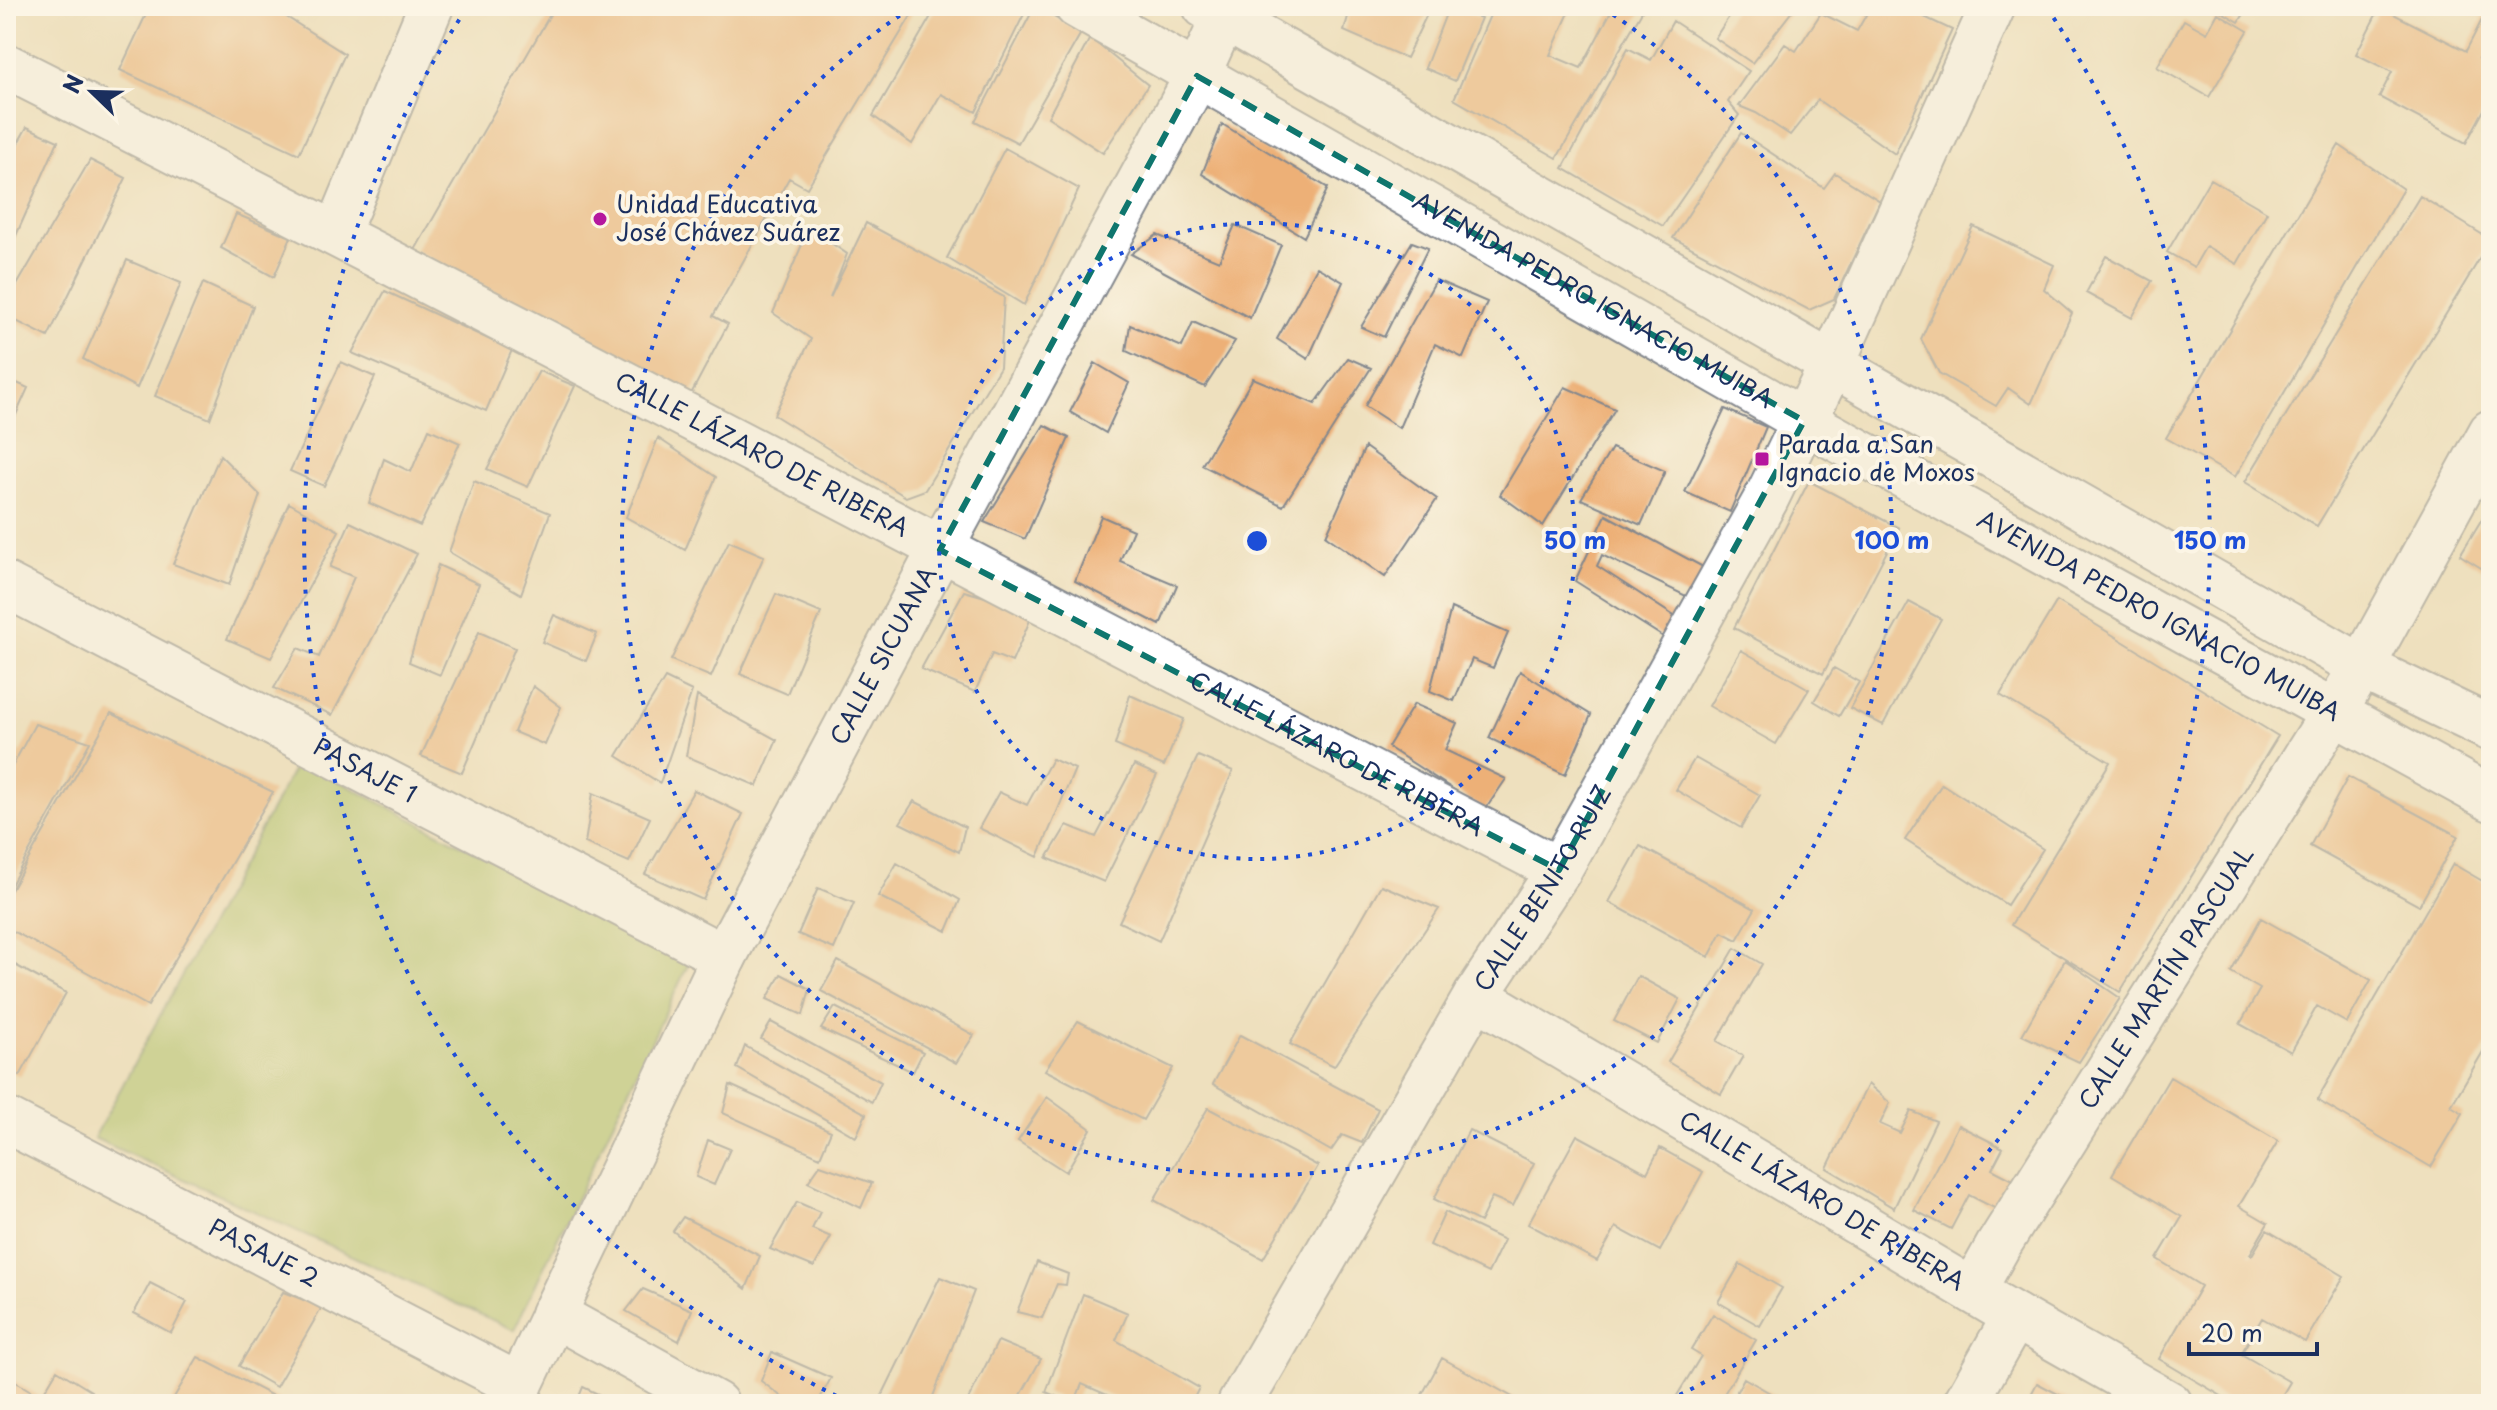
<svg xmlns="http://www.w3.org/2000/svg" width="2497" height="1410" font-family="'Playpen Sans',sans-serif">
<rect width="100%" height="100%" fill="#fcf5e5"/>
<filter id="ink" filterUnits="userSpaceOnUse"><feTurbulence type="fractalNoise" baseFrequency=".0125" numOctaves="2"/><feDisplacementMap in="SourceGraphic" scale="16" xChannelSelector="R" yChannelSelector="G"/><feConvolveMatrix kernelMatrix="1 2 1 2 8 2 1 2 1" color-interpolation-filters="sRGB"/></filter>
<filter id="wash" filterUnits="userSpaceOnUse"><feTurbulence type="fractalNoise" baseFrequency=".006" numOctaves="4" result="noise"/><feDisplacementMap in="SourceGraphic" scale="32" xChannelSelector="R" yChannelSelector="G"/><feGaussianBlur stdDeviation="1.8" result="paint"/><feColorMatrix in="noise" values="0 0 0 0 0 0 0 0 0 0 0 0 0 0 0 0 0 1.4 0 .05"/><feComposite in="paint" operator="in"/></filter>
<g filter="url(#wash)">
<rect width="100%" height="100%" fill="#eee0be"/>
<!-- green -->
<path fill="#a8c166" stroke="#627862" stroke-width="2" d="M298 760 689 963 514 1330 94 1138Z"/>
<g id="blocks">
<!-- building -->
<path fill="#edb077" d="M150 6H196L209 12 212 6H269L345 54 299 154 120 70Z
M555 6H917L807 188 789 178 713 316 728 324 690 396 415 250Z
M937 6H1028L976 112 941 94 912 144 873 116Z
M1035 6 1081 33 1018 143 975 121Z
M1337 6H1431L1406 58 1344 31 1349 13Z
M1449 6 1481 18 1455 81 1425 68Z
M1494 6H1572L1550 55 1581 68 1614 6H1645L1557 158 1454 99Z
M1736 6H1796L1752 63 1715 38Z
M1871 6H1901L1952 30 1895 154 1818 100 1790 135 1756 113 1739 106 1785 44 1796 51 1821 13 1857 31Z
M2212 6H2249L2239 22Z
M2489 6H2491V64L2478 58 2491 65V97L2466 143 2379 97 2392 72 2356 54 2380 7 2466 51Z
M2218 13 2248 31 2209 97 2157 67 2184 20 2207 33Z
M1673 21 1749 71 1728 102 1739 115 1663 226 1563 168 1628 48 1651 60Z
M1090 38 1148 85 1103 153 1048 117Z
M1222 124 1328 188 1304 237 1202 174Z
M27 127 58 141 6 258V164Z
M1741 133 1824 188 1835 173 1880 201 1834 299 1809 310 1673 238Z
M2339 145 2403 189 2235 477 2166 438Z
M1005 148 1079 189 1024 305 947 258Z
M90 160 126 178 48 337 6 316V304Z
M2210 179 2267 212 2237 264 2206 246 2194 267 2167 252Z
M2420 196 2491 240 2317 526 2245 482Z
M236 214 291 237 274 277 221 248Z
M866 223 1004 297 1000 367 925 490 906 497 774 415 811 339 773 313 809 228 847 254 830 298Z
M1235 225 1281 245 1250 318 1131 254 1157 235 1219 261Z
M1973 226 2054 265 2044 289 2072 313 2031 404 2008 388 1996 406 1939 373 1921 339Z
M1412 242 1428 248 1384 337 1361 327Z
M2106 256 2152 281 2132 318 2086 293Z
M127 260 181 283 137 388 83 359Z
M1317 267 1343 282 1308 359 1277 339Z
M1436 280 1487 302 1463 358 1435 344 1399 428 1365 406Z
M203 283 253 306 210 419 155 396Z
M385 291 512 350 486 411 352 353Z
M1193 322 1235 341 1205 387 1126 351 1130 325 1182 347Z
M1348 358 1371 368 1283 506 1202 465 1253 378 1315 404Z
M341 362 375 377 324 486 290 471Z
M1095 363 1129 383 1106 433 1070 412Z
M539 371 575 386 528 487 487 469Z
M6 378 28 388 6 437Z
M1565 387 1615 409 1543 526 1500 495Z
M1725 409 1766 427 1730 512 1685 492Z
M1044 425 1069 438 1025 539 984 522Z
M429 429 460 443 420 526 369 503 384 459 411 472Z
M658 438 716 477 685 550 626 517Z
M1365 447 1437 499 1385 577 1326 536Z
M1612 448 1665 471 1641 525 1581 499Z
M220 455 260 495 229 585 173 564Z
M474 481 550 513 521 594 449 552Z
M1809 481 1899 528 1823 674 1734 628Z
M289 503 339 531 271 658 227 639Z
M2491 504V574L2460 555Z
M1606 515 1705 568 1692 599 1602 555 1597 566 1674 616 1665 638 1575 581Z
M1101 516 1133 530 1120 561 1177 585 1160 625 1075 581Z
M350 522 417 554 332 715 274 688 298 648 319 657 354 577 330 567Z
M729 541 764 556 711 677 671 660Z
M438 565 479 584 440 675 409 662Z
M964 591 1034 611 1012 662 992 654 975 692 921 669Z
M776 594 821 613 787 694 740 674Z
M2057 601 2278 736 2120 992 2011 925 2110 762 2000 695Z
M1909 602 1941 619 1883 725 1850 708Z
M1451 608 1508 633 1493 668 1472 659 1454 701 1430 691Z
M554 615 597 634 586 661 542 642Z
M479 632 515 648 462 773 421 756Z
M1741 650 1809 689 1776 744 1709 706Z
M1834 668 1859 682 1839 716 1814 701Z
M1520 671 1591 715 1565 775 1489 738Z
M665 678 692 691 660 783 617 756Z
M533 686 561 707 545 745 514 732Z
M1130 695 1184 719 1164 766 1115 745Z
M697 696 777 740 757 786 686 756Z
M1414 704 1457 723 1445 750 1506 779 1485 810 1388 747Z
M111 713 273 792 148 1006 6 927V899Z
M35 724 90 742 11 885 6 883V778Z
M1198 756 1233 771 1159 941 1119 922Z
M1695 758 1760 795 1741 828 1676 790Z
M1052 759 1075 769 1038 857 979 828 999 792 1027 805Z
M1134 765 1157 775 1104 882 1047 858 1067 825 1096 837Z
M2348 777 2458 836 2419 906 2310 846Z
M1942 784 2043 849 2007 905 1905 840Z
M694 790 743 814 703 900 645 874Z
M593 793 650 818 629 862 585 843Z
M914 801 965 827 959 852 900 823Z
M1640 846 1755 909 1737 940 1722 932 1709 957 1609 902Z
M897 863 960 900 947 931 878 896Z
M2453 864 2491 886V1038L2451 1106 2463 1113 2431 1167 2317 1100Z
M1381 885 1439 909 1334 1066 1290 1044Z
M818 888 854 903 834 949 798 934Z
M2261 918 2371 980 2347 1023 2317 1006 2291 1052 2240 1024 2260 989 2231 972Z
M1735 948 1762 964 1717 1041 1743 1056 1721 1094 1668 1062Z
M6 960 66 993 20 1076 6 1069Z
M2065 960 2120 998 2079 1062 2022 1035Z
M838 961 974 1035 956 1063 821 991Z
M781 974 810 989 803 1015 767 999Z
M1638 976 1680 999 1657 1043 1614 1021Z
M835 1007 923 1052 913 1072 821 1029Z
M1078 1021 1173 1068 1143 1120 1045 1070Z
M771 1022 881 1082 872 1102 761 1039Z
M1240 1035 1378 1109 1362 1143 1342 1135 1331 1151 1213 1084Z
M745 1046 866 1114 856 1137 737 1068Z
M2170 1077 2278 1141 2239 1206 2268 1223 2250 1254 2252 1255 2267 1230 2344 1276 2305 1342 2262 1318 2241 1354 2290 1382 2277 1404H2235L2159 1359 2201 1286 2157 1259 2182 1217 2112 1175Z
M1868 1084 1890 1103 1880 1124 1900 1133 1911 1111 1936 1121 1894 1208 1827 1168Z
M730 1085 831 1131 820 1157 723 1113Z
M1047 1097 1091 1129 1066 1172 1018 1141Z
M1208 1108 1318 1166 1263 1259 1154 1200Z
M1958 1125 2003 1148 1992 1169 2015 1181 2000 1211 1969 1195 1951 1229 1914 1210Z
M1469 1130 1534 1163 1513 1206 1492 1197 1480 1222 1434 1199Z
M1577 1135 1647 1173 1660 1148 1703 1172 1660 1251 1616 1227 1597 1261 1528 1224Z
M708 1140 730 1149 714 1185 696 1177Z
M820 1165 872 1183 861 1208 808 1182Z
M797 1202 820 1212 812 1229 831 1237 814 1267 770 1249Z
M1445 1212 1504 1240 1488 1273 1430 1245Z
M683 1217 760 1256 746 1289 673 1231Z
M1037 1262 1068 1274 1066 1285 1057 1284 1042 1318 1017 1312Z
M1740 1264 1782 1288 1760 1326 1718 1302Z
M940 1277 974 1291 930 1404H878Z
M150 1283 187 1302 171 1333 134 1313Z
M643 1289 692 1310 679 1341 626 1311Z
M283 1292 322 1307 276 1387 239 1366Z
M1083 1294 1128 1313 1116 1340 1199 1388 1191 1404H1128L1082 1384 1074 1404 1046 1392Z
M1713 1314 1756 1340 1718 1404H1684L1675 1399 1701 1356 1691 1350Z
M998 1341 1041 1359 1016 1404H966Z
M772 1352 831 1378 817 1404H791L761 1381Z
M198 1357 288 1404H170Z
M1442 1358 1525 1404H1417Z
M57 1370 91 1391 83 1404H6V1376L41 1397Z
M1744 1378 1789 1404H1730Z
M2037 1383 2077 1404H2026Z
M583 1387 615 1402 614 1404H576Z"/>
</g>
</g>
<g filter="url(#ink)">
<use href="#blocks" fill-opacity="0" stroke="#84888e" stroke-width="2"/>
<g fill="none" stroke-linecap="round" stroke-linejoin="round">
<!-- minor casing -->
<g stroke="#84888e" stroke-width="48">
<g id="minor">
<path id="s1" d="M6 66C526 329 1041 602 1559 870"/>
<path d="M337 233 431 6"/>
<path id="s2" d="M6 585 724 957"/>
<path id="s3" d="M1476 996 2015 1316 2170 1404"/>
<path id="s4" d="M6 1120 520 1386"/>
<path id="s5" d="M1973 1291 1998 1246 2362 667 2491 432"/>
<path d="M553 1314 716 1404"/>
<path id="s6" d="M1240 1404 1476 996 1559 870 1766 499 1832 364"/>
<path d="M1965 1404 2015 1316"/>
</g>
</g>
<!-- major casing -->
<g stroke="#84888e" stroke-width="48">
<g id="major">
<path id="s7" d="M1077 6 1804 421 2491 799"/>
<path d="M1205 6 2362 667 2491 729"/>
<path d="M1832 364 1993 6"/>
<path id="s8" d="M511 1404 724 957 940 550 1197 76 1224 17"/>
</g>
</g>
<!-- minor -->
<use href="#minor" stroke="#fff" stroke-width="44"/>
<!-- major -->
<use href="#major" stroke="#fff" stroke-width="44"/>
</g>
</g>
<!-- marked area -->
<path d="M0 0H2497V1410H0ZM1197 76 1804 421 1559 870 940 550Z" fill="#eee0be" fill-opacity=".55" fill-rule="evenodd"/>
<path fill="none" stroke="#0f766e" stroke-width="6" stroke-dasharray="16 10" stroke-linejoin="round" d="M1197 76 1804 421 1559 870 940 550Z"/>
<!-- distance rings -->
<g fill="none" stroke="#1d4ed8" stroke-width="4" stroke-dasharray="4 8">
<circle cx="1257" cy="541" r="318"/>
<path d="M1603 8A635 635 0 1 1 911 8"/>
<path d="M847 1401A953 953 0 0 1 467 8M2047 8A953 953 0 0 1 1667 1401"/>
</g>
<!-- markers -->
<g fill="#b5179e" stroke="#fcf5e5" stroke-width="3">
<circle cx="600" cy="219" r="8"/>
<rect x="1754" y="451" width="16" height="16" rx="4"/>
</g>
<g text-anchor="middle" stroke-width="8" stroke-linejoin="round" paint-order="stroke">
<!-- poi labels -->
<g font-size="24" fill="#1b2f5e" stroke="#fcf5e5" text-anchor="start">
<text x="616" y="213">Unidad Educativa<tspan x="616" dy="28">José Chávez Suárez</tspan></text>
<text x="1778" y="453">Parada a San<tspan x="1778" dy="28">Ignacio de Moxos</tspan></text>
</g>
<!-- street labels -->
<g font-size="24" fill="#1b2f5e" stroke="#fcf5e5">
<text dy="8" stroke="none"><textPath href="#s7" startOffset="594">AVENIDA PEDRO IGNACIO MUIBA</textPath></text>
<text dy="8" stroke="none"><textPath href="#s1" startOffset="850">CALLE LÁZARO DE RIBERA</textPath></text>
<text dy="8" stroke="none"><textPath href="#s7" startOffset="1242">AVENIDA PEDRO IGNACIO MUIBA</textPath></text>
<text dy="8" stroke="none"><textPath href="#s8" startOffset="836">CALLE SICUANA</textPath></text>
<text dy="8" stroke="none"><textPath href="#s1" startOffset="1498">CALLE LÁZARO DE RIBERA</textPath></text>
<text dy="8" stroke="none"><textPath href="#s2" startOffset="404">PASAJE 1</textPath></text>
<text dy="8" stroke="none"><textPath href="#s6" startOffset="598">CALLE BENITO RUIZ</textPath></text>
<text dy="8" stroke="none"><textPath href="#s5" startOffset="368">CALLE MARTÍN PASCUAL</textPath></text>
<text dy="8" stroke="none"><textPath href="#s3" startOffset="402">CALLE LÁZARO DE RIBERA</textPath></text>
<text dy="8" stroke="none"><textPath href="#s4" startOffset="290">PASAJE 2</textPath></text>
</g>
</g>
<circle cx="1257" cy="541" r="12" fill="#1d4ed8" stroke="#fcf5e5" stroke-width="4"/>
<g font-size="24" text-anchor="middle" font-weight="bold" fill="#1d4ed8" stroke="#fcf5e5" stroke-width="8" stroke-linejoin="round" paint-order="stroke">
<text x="1575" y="549">50 m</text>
<text x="1892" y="549">100 m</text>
<text x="2210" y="549">150 m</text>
</g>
<!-- margin -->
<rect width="2497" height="1410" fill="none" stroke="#fcf5e5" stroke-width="32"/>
<!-- north arrow -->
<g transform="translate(92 92) rotate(293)" stroke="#fcf5e5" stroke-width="6" paint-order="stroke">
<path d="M0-6L14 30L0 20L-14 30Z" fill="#1b2f5e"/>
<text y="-12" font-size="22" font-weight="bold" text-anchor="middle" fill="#1b2f5e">N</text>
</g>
<!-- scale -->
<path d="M2189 1342v12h128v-12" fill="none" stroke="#1b2f5e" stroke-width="4"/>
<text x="2201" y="1342" font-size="24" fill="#1b2f5e" stroke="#fcf5e5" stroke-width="6" paint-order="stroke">20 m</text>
</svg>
